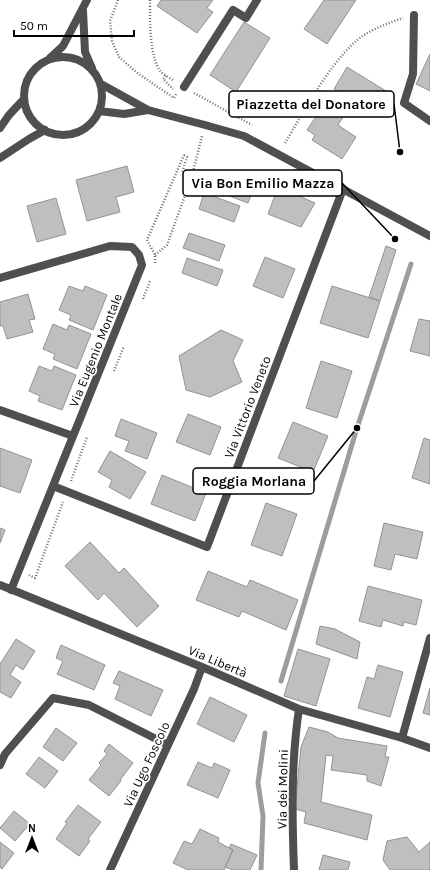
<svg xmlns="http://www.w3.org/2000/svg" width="430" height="870" font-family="Karla,sans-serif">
<rect width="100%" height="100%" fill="#fff"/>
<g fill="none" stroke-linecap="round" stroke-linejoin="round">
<!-- stream -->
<path stroke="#9d9d9d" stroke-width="5" d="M281 681 357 428 411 264
M261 870 263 816 258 783 265 733"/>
</g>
<!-- building -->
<path fill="#bfbfbf" stroke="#939393" d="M161 0H213L207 8 213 12 197 33 157 6Z
M324 0H356L327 44 304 29Z
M244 22 270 38 236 92 210 75Z
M430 54V91L416 84Z
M347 67 386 91 377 104 365 97 361 104 354 100 338 125 356 137 342 159 312 140 315 135 307 130 319 112 324 115 339 92 334 89Z
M127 166 134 192 116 197 120 212 87 221 76 180Z
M219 175 254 187 248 203 213 190Z
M278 187 315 203 301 227 268 214Z
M204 193 240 206 234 222 199 209Z
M56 198 66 234 37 242 27 206Z
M189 233 225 245 219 261 183 248Z
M386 246 396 250 380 301 369 297Z
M265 257 295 269 283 298 253 286Z
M187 258 223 270 217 286 182 273Z
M69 286 83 291 85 286 107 295 93 330 69 320 71 315 59 310Z
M332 286 380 301 368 338 320 323Z
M28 294 35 319 29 320 33 332 7 339 3 326H0V302Z
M419 319 430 321V356L410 351Z
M53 324 67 330 69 325 91 334 77 369 53 359 55 354 43 349Z
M221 330 243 340 233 361 242 382 210 397 186 390 179 356Z
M321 361 352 371 337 418 306 408Z
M39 366 52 371 54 366 76 375 62 410 38 401 40 396 29 391Z
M188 414 221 427 210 455 176 442Z
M121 419 157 433 147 459 125 451 129 441 115 436Z
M293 422 328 436 313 472 278 458Z
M424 438 430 440V484L412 478Z
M0 448 32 460 20 493 0 486Z
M110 451 146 472 130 499 109 487 112 480 98 472Z
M162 475 206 493 195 521 151 504Z
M266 503 297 514 282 556 251 545Z
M384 523 423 532 417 559 395 554 391 570 374 566Z
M0 528 5 530 0 543Z
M90 542 119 573 124 568 159 606 137 627 104 593 98 600 65 566Z
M208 571 247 587 250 580 298 600 286 630 242 611 239 617 196 600Z
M368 586 422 600 416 625 404 622 403 626 383 620 381 627 359 621Z
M320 626 335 629 360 642 357 659 316 644Z
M16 639 35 651 23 670 16 665 10 675 21 682 11 698 0 692V664Z
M61 645 105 665 94 690 57 674 63 661 56 658Z
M298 649 330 659 316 706 284 696Z
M378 665 403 672 390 717 358 708 367 677 374 679Z
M119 671 163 690 151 716 115 699 120 686 113 683Z
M430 688V715L423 713Z
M210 697 247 715 234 742 197 724Z
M309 727 328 732 338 738 387 746 385 757H389L381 786 367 781V775L331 770 333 756 326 755 321 802 372 815 367 840 304 823 306 812 295 809 301 747Z
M56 728 77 743 63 761 43 747Z
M109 744 133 763 120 780 121 781 109 796 89 780 101 765 99 763 107 754 104 751Z
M39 757 58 771 45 788 26 774Z
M198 762 212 768 214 763 230 770 218 798 187 785Z
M78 805 101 822 88 839 90 841 79 856 56 839 67 823 65 822Z
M14 811 30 824 15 841 0 828Z
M200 829 219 838 218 842 233 850 224 870H188L173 863 184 841 192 844Z
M407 837 419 852 430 842V870H390L383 860 387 841Z
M0 842 14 853 2 869 0 867Z
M231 844 257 855 250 870H233L225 867 233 850 229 848Z
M323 855 350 862 348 870H319Z"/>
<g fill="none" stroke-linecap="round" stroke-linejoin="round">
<!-- path -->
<path stroke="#717171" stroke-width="2.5" stroke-dasharray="1 2" stroke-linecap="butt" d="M118 0 110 21 112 41 119 57 136 72 174 98 176 94
M150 0C150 19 149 57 161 72 164 75 170 78 174 81
M166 76 163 79 173 89
M194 93 252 125
M285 143C305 110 336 50 369 32 380 26 392 22 403 18
M184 155 187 157 182 173 192 176
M155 255 167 245 192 176 202 136
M155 263V255L147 240 184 155
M143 299 150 281
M114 371 124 346
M71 481 87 437
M29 575 35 578 63 502"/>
<!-- pedestrian -->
<path stroke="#4f4f4f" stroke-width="8" d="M414 15 413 74 404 103 430 121
M184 87 233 10 246 18 257 0"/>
<!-- minor -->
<path stroke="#4f4f4f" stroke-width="8" d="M0 278 110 246 132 247 139 255 142 265 11 590
M0 410 73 436
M53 486 207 547 343 189
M0 585 202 667 299 709 402 738 430 748
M402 738 430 638
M0 765 5 754 53 698 89 705 168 745
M110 870 194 689 202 667
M294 870C292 816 291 762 299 709"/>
<!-- tertiary -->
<path stroke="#4f4f4f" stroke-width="8" d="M83 11 85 52 92 68
M24 96a39 39 0 1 1 78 0a39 39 0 1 1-78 0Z
M50 58 63 46 87 0
M101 84 148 110 205 125 244 136 430 236
M99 111 124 114 148 110
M0 128 9 115 24 99
M0 158 29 139 45 130"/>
</g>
<g text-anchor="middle" stroke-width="3.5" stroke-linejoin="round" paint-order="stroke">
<!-- street labels -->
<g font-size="13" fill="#000" stroke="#fff">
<text transform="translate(95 350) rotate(-68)" y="5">Via Eugenio Montale</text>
<text transform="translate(247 407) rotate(-69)" y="5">Via Vittorio Veneto</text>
<text transform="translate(218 661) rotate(23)" y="5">Via Libertà</text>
<text transform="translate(146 764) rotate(-65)" y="5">Via Ugo Foscolo</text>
<text transform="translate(282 789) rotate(-89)" y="5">Via dei Molini</text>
</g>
</g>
<!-- callouts -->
<path fill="none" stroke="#000" stroke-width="1.5" d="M400 152L394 104M395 239L342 183M357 428L314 481"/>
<g fill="#000" stroke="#fff" stroke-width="1.5">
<circle cx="400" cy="152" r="4"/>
<circle cx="395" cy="239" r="4"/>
<circle cx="357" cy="428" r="4"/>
</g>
<g fill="#fff" stroke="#000" stroke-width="1.5">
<rect x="229" y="91" width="165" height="26" rx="4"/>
<rect x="183" y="170" width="159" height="26" rx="4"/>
<rect x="193" y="468" width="121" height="26" rx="4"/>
</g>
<g font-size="14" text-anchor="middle" font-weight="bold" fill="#000">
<text x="311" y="109">Piazzetta del Donatore</text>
<text x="263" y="188">Via Bon Emilio Mazza</text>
<text x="254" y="486">Roggia Morlana</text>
</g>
<!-- north arrow -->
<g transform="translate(32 838)" stroke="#ffffff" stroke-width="3" paint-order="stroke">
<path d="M0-3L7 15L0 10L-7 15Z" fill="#000000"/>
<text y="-6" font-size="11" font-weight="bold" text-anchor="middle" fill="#000000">N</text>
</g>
<!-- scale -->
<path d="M14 30v6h120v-6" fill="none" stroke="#000000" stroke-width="2"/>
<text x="20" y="30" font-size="12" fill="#000000" stroke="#ffffff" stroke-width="3" paint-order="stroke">50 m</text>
</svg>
